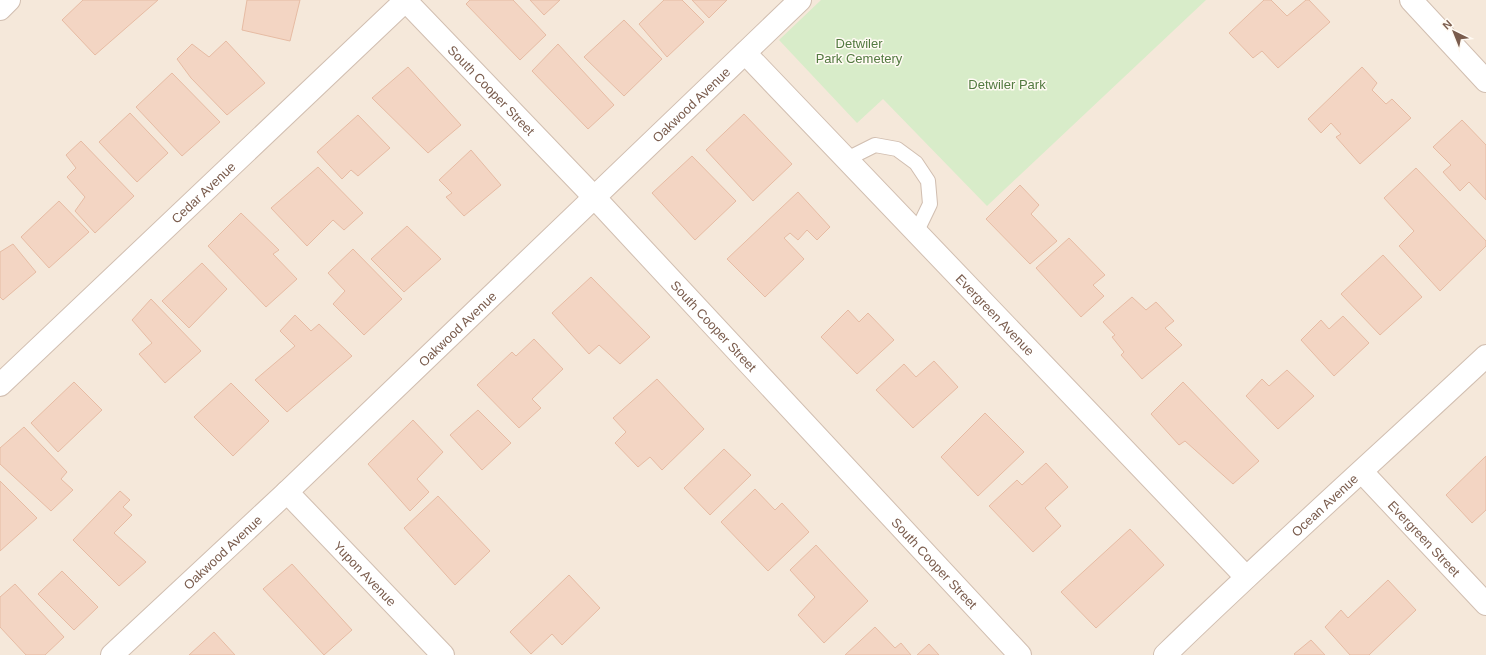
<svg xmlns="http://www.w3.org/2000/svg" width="1486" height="655" font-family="Helvetica,sans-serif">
<rect width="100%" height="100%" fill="#fdf6ec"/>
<!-- residential -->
<path fill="#f5e8da" d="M0 0H1486V655H0Z"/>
<!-- green -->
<path fill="#d8ecc9" d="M821 0H1206L987 206 883 99 857 123 779 40Z"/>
<!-- building -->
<path fill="#f3d5c3" stroke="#e6bba3" d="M83 0H158L95 55 62 20Z
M247 0H300L290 41 242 30Z
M470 0H513L546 35 520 60 466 4Z
M530 0H560L544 15Z
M664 0H682L704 22 667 57 639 24Z
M692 0H727L709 18Z
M1264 0H1271L1287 16 1306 0H1309L1330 22 1278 68 1262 51 1253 58 1229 33Z
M624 20 662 59 624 96 584 57Z
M226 41 265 83 227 115 191 78 177 59 192 44 209 57Z
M558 44 614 105 588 129 532 71Z
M408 67 461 125 428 153 372 98Z
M1362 67 1377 83 1372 90 1386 104 1392 99 1411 118 1360 164 1336 137 1341 134 1331 123 1321 133 1308 119Z
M172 73 220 122 182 156 136 107Z
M130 113 168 153 137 182 99 142Z
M744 114 792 164 753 201 706 150Z
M358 115 390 148 358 176 351 170 342 179 317 152Z
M1462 120 1486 145V200L1469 182 1460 191 1443 172 1451 165 1433 147Z
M81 141 134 196 95 233 75 211 85 197 67 177 76 168 66 155Z
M471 150 501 185 464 216 446 197 452 193 439 180Z
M692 156 736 201 695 240 652 193Z
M318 167 363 213 344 230 333 220 307 246 271 208Z
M1416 168 1486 241V246L1440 291 1399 246 1414 231 1384 198Z
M1020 185 1039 205 1031 214 1057 241 1030 264 986 219Z
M798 192 830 227 817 240 807 230 798 240 790 233 784 238 804 259 765 297 727 259Z
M59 201 89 232 49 268 21 237Z
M241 213 279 250 273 254 297 279 266 307 208 246Z
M407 226 441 259 404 292 371 259Z
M1069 238 1105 275 1093 285 1104 296 1081 317 1036 268Z
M13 244 36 272 3 300 0 297V252Z
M353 249 402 299 364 335 333 304 345 291 328 273Z
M1383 255 1422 297 1380 335 1341 294Z
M202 263 227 289 189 328 162 301Z
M591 277 650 337 620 364 599 345 589 354 552 313Z
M1132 297 1146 310 1156 302 1174 321 1165 328 1182 345 1142 379 1121 355 1124 352 1112 337 1115 335 1103 322Z
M151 299 201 351 165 383 139 354 152 343 132 320Z
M848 310 859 322 868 313 894 340 857 374 821 337Z
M295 315 311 331 319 324 352 356 287 412 255 380 295 346 280 331Z
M1343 316 1369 343 1334 376 1301 340 1321 320 1329 329Z
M534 339 563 369 532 399 541 408 519 428 477 385 512 352 516 356Z
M934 361 958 387 913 428 876 390 904 364 916 377Z
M1287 370 1314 396 1278 429 1246 396 1262 379 1269 386Z
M657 379 704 429 662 470 650 457 638 467 615 443 626 432 613 418Z
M74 382 102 410 58 452 31 423Z
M1183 382 1259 461 1233 484 1185 441 1179 445 1151 414Z
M231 383 269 421 233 456 194 417Z
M478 410 511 443 482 470 450 435Z
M985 413 1024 452 978 496 941 457Z
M413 420 443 452 417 479 429 492 410 511 368 464Z
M24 427 67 472 61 479 73 490 51 511 0 464V448Z
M724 449 751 475 710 515 684 488Z
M1486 456V510L1472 523 1446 495Z
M1046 463 1068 487 1045 508 1061 526 1033 552 989 506 1017 480 1022 485Z
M0 481 37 518 0 551Z
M755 489 775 510 782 503 809 532 768 571 721 522Z
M120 491 130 500 123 507 132 515 114 533 146 562 119 586 73 540Z
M438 496 490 551 455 585 404 528Z
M1130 529 1164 565 1096 628 1061 592Z
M816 545 868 601 824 643 798 615 815 597 790 570Z
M292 564 352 630 324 655 263 589Z
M62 571 98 607 74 630 38 594Z
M569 575 600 608 562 645 552 634 531 654 510 632Z
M1388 580 1416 610 1369 655H1350L1325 627 1341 610 1348 618Z
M15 584 64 637 45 655H26L0 627V597Z
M875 627 895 648 901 643 911 655H845Z
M214 632 235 655H189Z
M1311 640 1325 655H1295L1294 654Z
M929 644 939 655H917Z"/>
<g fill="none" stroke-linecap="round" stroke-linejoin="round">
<!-- service casing -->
<g stroke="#d1beb0" stroke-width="16">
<path id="service" d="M845 160 875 145 897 149 916 163 928 181 930 204 916 233"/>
</g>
<!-- minor casing -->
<g stroke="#d1beb0" stroke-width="24">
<g id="minor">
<path id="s1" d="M405 0 595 198 1020 655"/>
<path d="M1411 0 1486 81"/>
<path d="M0 9 9 0"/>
<path id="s2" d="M745 53 1246 577"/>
<path id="s3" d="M0 385 406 0"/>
<path id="s4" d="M1362 472 1486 604"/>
<path id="s5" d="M287 492 443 655"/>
<path id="s6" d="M112 655 287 492 800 0"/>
<path id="s7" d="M1165 655C1270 553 1379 456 1486 356"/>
</g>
</g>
<!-- service -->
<use href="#service" stroke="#fff" stroke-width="14"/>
<!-- minor -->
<use href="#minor" stroke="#fff" stroke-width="22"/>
</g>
<g text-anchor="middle" stroke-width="3" stroke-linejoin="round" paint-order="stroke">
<!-- park labels -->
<g font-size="13" fill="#537a41" stroke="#fffaf3">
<text x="859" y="48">Detwiler<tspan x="859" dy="15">Park Cemetery</tspan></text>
<text x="1007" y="89">Detwiler Park</text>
</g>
<!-- street labels -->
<g font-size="13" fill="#7a5c4d" stroke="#fffaf3">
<text dy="5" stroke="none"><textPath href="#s1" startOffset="125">South Cooper Street</textPath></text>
<text dy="5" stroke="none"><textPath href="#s6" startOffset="799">Oakwood Avenue</textPath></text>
<text dy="5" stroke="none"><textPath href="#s3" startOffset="280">Cedar Avenue</textPath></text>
<text dy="5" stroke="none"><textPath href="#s2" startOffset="362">Evergreen Avenue</textPath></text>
<text dy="5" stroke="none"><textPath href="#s1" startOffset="449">South Cooper Street</textPath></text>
<text dy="5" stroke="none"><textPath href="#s6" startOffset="475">Oakwood Avenue</textPath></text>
<text dy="5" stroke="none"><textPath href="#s7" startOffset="219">Ocean Avenue</textPath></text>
<text dy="5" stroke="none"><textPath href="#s4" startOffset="91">Evergreen Street</textPath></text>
<text dy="5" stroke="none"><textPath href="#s6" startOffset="151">Oakwood Avenue</textPath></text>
<text dy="5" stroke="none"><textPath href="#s1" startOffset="773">South Cooper Street</textPath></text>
<text dy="5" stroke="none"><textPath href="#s5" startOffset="113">Yupon Avenue</textPath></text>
</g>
</g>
<!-- north arrow -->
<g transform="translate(1454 32) rotate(317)" stroke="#fffaf3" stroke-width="3" paint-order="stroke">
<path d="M0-3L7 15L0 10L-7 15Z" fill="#7a5c4d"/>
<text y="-6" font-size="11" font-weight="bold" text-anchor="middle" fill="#7a5c4d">N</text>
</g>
</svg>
